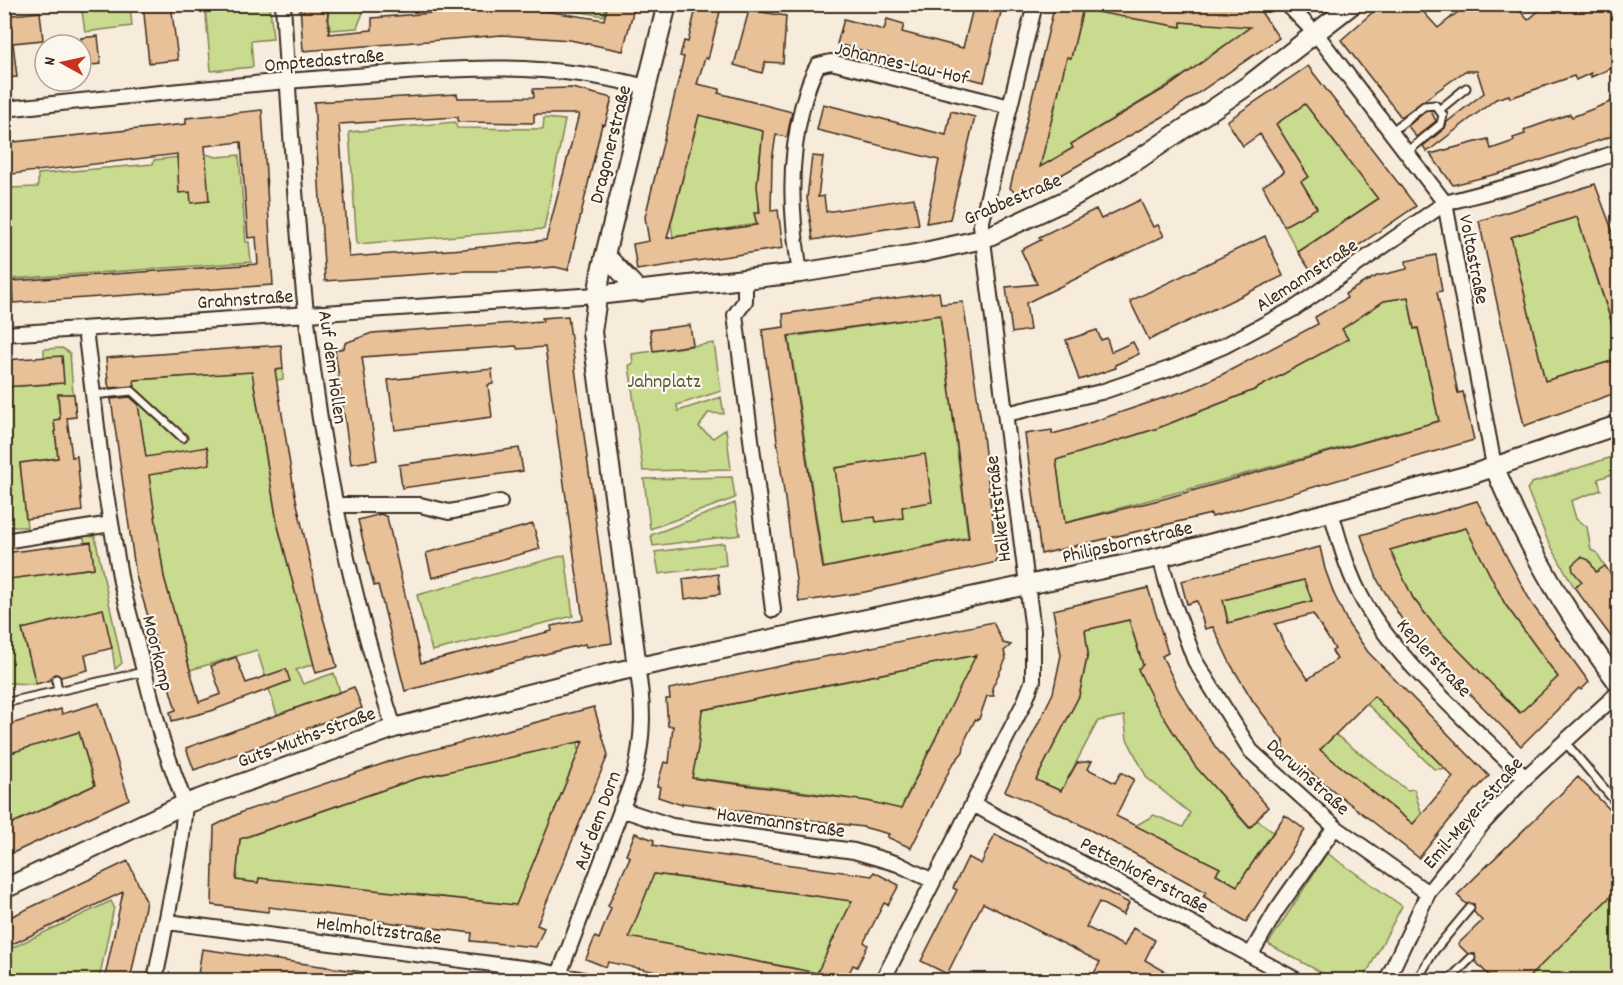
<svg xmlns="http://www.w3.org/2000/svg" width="1623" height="985" font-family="Dekko,sans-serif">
<rect width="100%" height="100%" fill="#f7ecdb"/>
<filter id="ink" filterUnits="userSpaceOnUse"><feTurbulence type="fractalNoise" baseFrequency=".0167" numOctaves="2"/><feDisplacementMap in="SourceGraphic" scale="12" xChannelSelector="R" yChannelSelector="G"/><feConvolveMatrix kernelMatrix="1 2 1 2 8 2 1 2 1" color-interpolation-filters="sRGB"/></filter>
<g filter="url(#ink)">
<!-- green -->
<path fill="#c9db8f" stroke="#828256" stroke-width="1.5" d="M81 5H130L132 26 85 32Z
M205 5H270L273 39 251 41 253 67 211 71Z
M328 5V4L366 5 357 28 330 30Z
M554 5V4L606 5 603 16 553 7Z
M1084 5 1181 26V22L1204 24 1205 22 1243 19 1250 30 1205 58 1206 61C1161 90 1114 118 1071 144L1073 148 1039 170 1040 140 1053 117 1066 56 1071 57Z
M1305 104 1378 199 1298 252 1284 226 1316 207 1301 181 1308 177 1276 124Z
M699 115 763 131 758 172 759 213 755 214 757 224 673 237 671 224Z
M544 118 565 120 544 229 357 244 349 132 455 122 457 128 543 129Z
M205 154 217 157 239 155 246 242H249L251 262 11 279V292H5L4 198 7 197V188L38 187V174L153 164 154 160Z
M1577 217 1618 343V359L1545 381 1511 237Z
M1408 297 1414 329 1418 328 1439 421 1065 523 1056 460 1158 428 1254 390 1347 339 1342 329 1384 301Z
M940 315 968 537 824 568 789 337Z
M714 343 721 391 677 405 678 411 721 397 724 414 708 413 699 427 713 438 726 429 731 469 643 471 629 365 633 364 632 354Z
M62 348 70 353 73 394 58 396 60 419 54 420 58 458 20 464 27 527H5L4 387 63 383 62 357 44 358V349Z
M283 369V379L254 385 277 522 314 664 296 670 303 684 334 673 340 692 277 715 257 650 190 670 164 577 137 398 111 400 108 382Z
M1618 455V472L1598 479 1601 490 1571 501 1576 519 1587 527 1591 550 1597 553 1605 566 1574 587 1547 539 1527 489 1532 483Z
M732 477 735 498 650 529 644 479Z
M735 503 740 535 653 546 651 535Z
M1466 528 1505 604 1558 677 1520 714 1434 625 1413 598 1389 550Z
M83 535 95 537 122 663 115 669 112 648 52 622 22 629 36 684 5 683 7 579 94 568 91 543H85Z
M724 543 726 565 659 574 655 552Z
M565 555 573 616 432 651 417 595Z
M1306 573 1312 601 1228 623 1225 607 1220 601 1296 582Z
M1129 620 1143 665 1138 669C1168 731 1203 777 1249 828L1257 820 1273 832 1237 886 1216 874 1220 868 1135 826 1154 815 1183 827 1190 813 1147 778 1127 739 1124 716 1098 721 1061 791 1036 780 1079 696 1088 654 1085 630Z
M979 651 903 803 906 805 903 812C836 792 765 787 696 778L688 782 698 748V711L966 657V654Z
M1374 696 1445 769H1434L1366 703Z
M77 726 95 785 5 827 4 755Z
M1335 734 1407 790 1414 789 1422 815 1416 826 1320 750Z
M578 742 579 751 513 913 500 903 259 878 258 883 236 880 240 839 415 779Z
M1327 853 1402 906 1363 980H1335L1268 944Z
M651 872 668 876 859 902C839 923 822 951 821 980L798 969 644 940 625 939Z
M1618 889V980H1525Z
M111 901 114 907 99 980H5V951Z"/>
<!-- building -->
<path fill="#e9c199" stroke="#3b2a1e" stroke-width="1.5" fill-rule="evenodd" d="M143 4H171L178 60 149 63Z
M300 4H327L329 34 372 30V18L431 13 430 10 449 7 450 11 501 8 545 11 604 20 608 4H635L623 51 570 40 502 35 303 51Z
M697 4H722L708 59 705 58 697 84 720 89 718 93 792 112 787 137 776 135 772 160 771 211 778 210 783 248 637 270 633 244 649 241 645 217 684 57 680 56 684 41 688 42ZM699 115 763 131 757 186 760 213H754L757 225 667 238Z
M974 4H1003L984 82 837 44 844 19 884 30 887 19 904 24 902 32 963 48Z
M1055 4H1084L1071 58 1067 57 1040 167 1073 148 1071 144 1172 84 1250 27 1181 22V27L1090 11 1091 4H1238L1259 9 1279 38 1164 116 1021 198 1010 188Z
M1382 4H1416L1438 28 1459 11 1454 4H1469L1476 12 1485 4H1514L1528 20 1547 4H1618V62L1612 64V68L1591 77V73L1576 80 1574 76 1510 98 1509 95 1496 99 1427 152 1423 146 1445 128 1447 122 1484 93 1477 71H1465L1401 117 1341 40Z
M749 10 786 16 783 63 765 62 762 73 734 65Z
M40 12 43 40 13 43 17 77 4 78V16Z
M98 36 101 64 81 66V38Z
M1308 66 1416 206 1314 276 1298 252 1378 199 1305 104 1276 124 1309 177 1301 181 1317 208 1284 226 1263 186 1284 172 1260 134 1243 146 1227 121Z
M572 88 612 98 605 125 602 124 568 270 555 267 503 271H466L325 281 314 102 457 94 458 98 534 97 533 89ZM534 114H579L546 240 464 249 349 257 339 124 458 117V122L534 123Z
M1618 99V131L1611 134 1612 136 1512 170 1453 185 1430 154 1488 139 1491 149 1514 141 1513 138 1525 134 1524 130 1570 114 1572 117Z
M823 104 946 135 951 111 975 117 950 219 926 223 939 160 817 130Z
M262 110 273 285 13 303 12 281 258 264 256 237 248 238 241 142 205 146 209 201 191 203 190 192 179 193 177 154 4 175V143L186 124V118Z
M1426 111H1431L1436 121 1416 137 1408 126Z
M812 156 823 157 818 197 824 196 826 212 914 198 919 224 813 240 807 198Z
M1595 184 1618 246V335H1616L1577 217 1511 237 1545 381 1618 359V392L1524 426 1479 221Z
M1140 200 1153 227 1158 225 1164 236 1026 303 1030 330 1012 333 1006 287 1037 284 1021 250 1041 240 1039 237 1096 209 1101 219Z
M1265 236 1283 276 1149 340 1130 301Z
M1436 255 1442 291 1437 292 1454 374 1458 393 1463 392 1474 440 1212 517 1211 514 1041 554 1025 434 1052 430V434L1071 429 1190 389 1223 374 1318 324 1315 317 1347 298 1345 294 1363 283 1377 276 1407 269 1406 261ZM1408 297 1414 329 1418 328 1439 421 1163 499 1065 523 1056 460 1158 428 1254 390 1348 339 1342 329 1384 301Z
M939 292 941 304 963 302 983 435 997 562 865 592 799 602 762 330 784 327 783 314ZM940 315 969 538 823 568 788 336Z
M568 316 612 643 586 647 585 644 557 651 405 691 378 585 374 586 358 520 381 514 387 517 421 663 552 631 551 626 583 620 545 347 518 349 516 346 362 357 377 460 351 464 335 350 344 348 345 343 372 333 543 321 542 318Z
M690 325 693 345 653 351 650 330Z
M1097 330 1101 340 1107 338 1111 352 1133 342 1139 354 1115 365 1116 368 1079 380 1066 340Z
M281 345 283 369 275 370 294 490 320 607 337 667 316 673 277 522 252 372 134 380 135 386 109 388 108 382 106 358Z
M62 356 64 383 4 387V360Z
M492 369 493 384 488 385 492 417 395 430 388 380Z
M58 394H74L76 417 67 418 72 457 77 456 82 511 26 519 20 463 58 458 54 420 60 419Z
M130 397 138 404 146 457 207 447 210 464 149 475 164 577 199 702 221 694 211 666 236 657 246 683 286 669 290 681 211 711 172 721 170 712 176 710 136 576 111 399Z
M519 448 523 471 402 488 399 465Z
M925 454 932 502 902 507 903 518 876 522 875 517 842 521 835 468Z
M1477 501 1532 604 1589 682 1581 690 1579 688 1521 746 1411 634 1378 581 1361 535ZM1466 528 1505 604 1558 677 1520 713 1434 625 1413 598 1390 550Z
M533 524 540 549 432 578 426 553Z
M91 542 94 568 9 579 4 553Z
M1320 547 1325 569 1334 594 1349 625 1368 652 1489 776 1464 802 1419 858 1293 759 1286 758 1283 754 1284 742 1253 701 1231 665 1213 627 1205 629 1197 601 1187 604 1181 581ZM1304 580 1312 601 1228 623 1223 600ZM1313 614 1335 649 1332 651 1337 659 1308 679 1284 644 1275 624ZM1374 696 1453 777 1413 824 1320 750Z
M1581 557 1589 560 1596 572 1605 566 1618 584V646L1574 587 1582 582 1573 571 1572 565Z
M718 574 720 594 685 599 683 579Z
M1148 588 1168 653 1162 656 1179 691 1216 748 1268 807 1250 828 1195 766 1154 702 1138 669 1143 665 1129 620 1085 630 1088 653 1079 696 1036 780 1061 791 1077 763 1092 761 1088 769 1115 783 1121 772 1134 779 1116 816 1220 868 1216 874 1237 886 1285 815 1305 830 1246 922 1203 896 1206 892 1064 816 1005 791 1053 693 1061 655 1053 610Z
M103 609 112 648 85 655 88 670 61 677 55 674 50 680 36 684 22 629Z
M993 622 1003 643 1011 645 1004 651 1006 659 992 688 994 696H987L979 719 975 720 965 740 963 752 952 765 911 848 887 837 889 834 863 827 682 803V805L658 797 660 787 657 786 664 762 669 763 671 744 673 726H668L666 699H670L669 689ZM976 655 901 809 867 801 692 778 698 748 702 710Z
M354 687 362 708 194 770 186 748Z
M99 703 129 799 4 857V827L95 785 79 732 4 755V726L61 709 62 714Z
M594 707 608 755 537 925 544 928 536 947 471 941 472 933 269 907 268 912 212 905 214 826 242 812 394 760ZM583 741 516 905 259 878 258 883 236 880 240 839 415 779Z
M1578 777 1618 818V889L1525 981H1494L1475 961V954H1468L1458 944 1482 921 1474 912V904H1466L1457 895Z
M635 833 654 840 653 845 668 848 872 876 874 872 899 885 888 905 884 903 864 942 868 945 857 967 853 965 845 981H701L608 962 606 967 586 959 595 937 599 939 611 908 608 906 630 857 626 855ZM654 874 693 879 852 901 817 973 629 937Z
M995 834 1129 903 1123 915 1099 902 1086 927 1124 946 1133 928 1155 940 1145 960 1182 981H1090L1100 962 983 903 947 974 921 961 957 890 953 888 968 857 981 864Z
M128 861 146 901 130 981H104L123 892 4 948V920Z
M202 949 369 973 368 981H197Z"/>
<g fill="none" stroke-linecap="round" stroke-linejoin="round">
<!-- service casing -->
<g stroke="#3b2a1e" stroke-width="11">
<path id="service" d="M1439 110 1466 88
M1391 132 1424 106 1435 105 1443 115 1441 124 1407 152
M93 395 132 391 183 438
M56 679 58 691
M4 703 143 672
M1565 742 1618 805
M1417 980 1434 951 1470 908
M1449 980 1471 958"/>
</g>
<!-- minor casing -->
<g stroke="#3b2a1e" stroke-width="18">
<path id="minor" d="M283 4C289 107 295 210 306 312 321 454 350 593 394 728
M1287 4 1317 35 1445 203 1494 466
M4 109C116 97 228 85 339 77 450 69 537 59 646 87
M800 273C791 216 788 165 802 108 806 93 810 78 818 65L831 62 1010 107
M745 281V301L735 315 773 610
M85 329 103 476 121 582 162 740 185 804 181 845 155 980
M4 334 597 295
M1006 414 1101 392 1172 368 1224 346 1295 308 1445 203 1544 177 1618 152
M335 505H420L449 512 500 502
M1331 512C1340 543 1348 574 1364 602 1400 664 1474 727 1525 778
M4 541 111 524
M1160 557 1170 594 1195 661 1251 751 1335 827 1428 893
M973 804 1296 980
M621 809 672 826 854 851 898 864 933 881
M168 922 538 970 584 980
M1251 954 1276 911 1335 827
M557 980 634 776C644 738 644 705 637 667
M883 980 1025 701 1033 680V631L981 225 1035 4
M1387 980 1428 893 1484 822 1525 778 1618 693"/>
</g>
<!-- tertiary casing -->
<g stroke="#3b2a1e" stroke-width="22">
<path id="tertiary" d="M605 255 640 292
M597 295 800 273 916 254 983 239 1073 197 1139 159 1250 84 1353 4
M1494 466C1528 549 1565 611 1618 683
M637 667 592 332 601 271 667 4
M4 889 185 804 394 728 610 673 1160 557 1473 474 1618 425"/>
</g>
<!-- service -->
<use href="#service" stroke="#fbf7ec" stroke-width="7"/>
<!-- minor -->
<use href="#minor" stroke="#fbf7ec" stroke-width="14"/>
<!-- tertiary -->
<use href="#tertiary" stroke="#fbf7ec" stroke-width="18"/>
</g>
</g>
<g text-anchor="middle" stroke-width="4.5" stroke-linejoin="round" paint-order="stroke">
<!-- street labels -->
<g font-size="20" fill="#3b2a1e" stroke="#fbf7ec">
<text transform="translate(324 59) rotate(-5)" y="7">Omptedastraße</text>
<text transform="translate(902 62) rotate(13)" y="7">Johannes-Lau-Hof</text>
<text transform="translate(609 144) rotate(-76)" y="7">Dragonerstraße</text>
<text transform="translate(1012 198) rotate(-23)" y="7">Grabbestraße</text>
<text transform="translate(1475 259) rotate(79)" y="7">Voltastraße</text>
<text transform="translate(1306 274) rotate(-33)" y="7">Alemannstraße</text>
<text transform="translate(245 298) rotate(-4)" y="7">Grahnstraße</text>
<text transform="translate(334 367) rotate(82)" y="7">Auf dem Hollen</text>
<text transform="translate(997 509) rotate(-97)" y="7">Halkettstraße</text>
<text transform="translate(1127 541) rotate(-13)" y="7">Philipsbornstraße</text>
<text transform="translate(159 653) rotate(76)" y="7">Moorkamp</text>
<text transform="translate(1435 657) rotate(47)" y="7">Keplerstraße</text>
<text transform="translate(306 736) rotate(-20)" y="7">Guts-Muths-Straße</text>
<text transform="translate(1309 776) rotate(42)" y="7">Darwinstraße</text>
<text transform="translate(1472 812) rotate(-49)" y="7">Emil-Meyer-Straße</text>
<text transform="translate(596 820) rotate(-70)" y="7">Auf dem Dorn</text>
<text transform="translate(781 821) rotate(8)" y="7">Havemannstraße</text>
<text transform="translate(1145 874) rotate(28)" y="7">Pettenkoferstraße</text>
<text transform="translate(379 929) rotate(7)" y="7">Helmholtzstraße</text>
</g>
<!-- park labels -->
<g font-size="20" fill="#5e563a" stroke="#fbf7ec">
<text x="664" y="387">Jahnplatz</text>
</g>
</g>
<!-- margin -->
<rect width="1623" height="985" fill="none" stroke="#fbf7ec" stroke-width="24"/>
<rect x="12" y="12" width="1599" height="961" fill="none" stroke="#3b2a1e" stroke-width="2" filter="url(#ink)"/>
<!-- north arrow -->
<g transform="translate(63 63) rotate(278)"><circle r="28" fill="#fbf7ec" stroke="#aea59a" stroke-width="1.5"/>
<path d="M0-4.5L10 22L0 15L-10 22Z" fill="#c8321e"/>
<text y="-9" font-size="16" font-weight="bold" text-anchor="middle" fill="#3b2a1e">N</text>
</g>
</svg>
